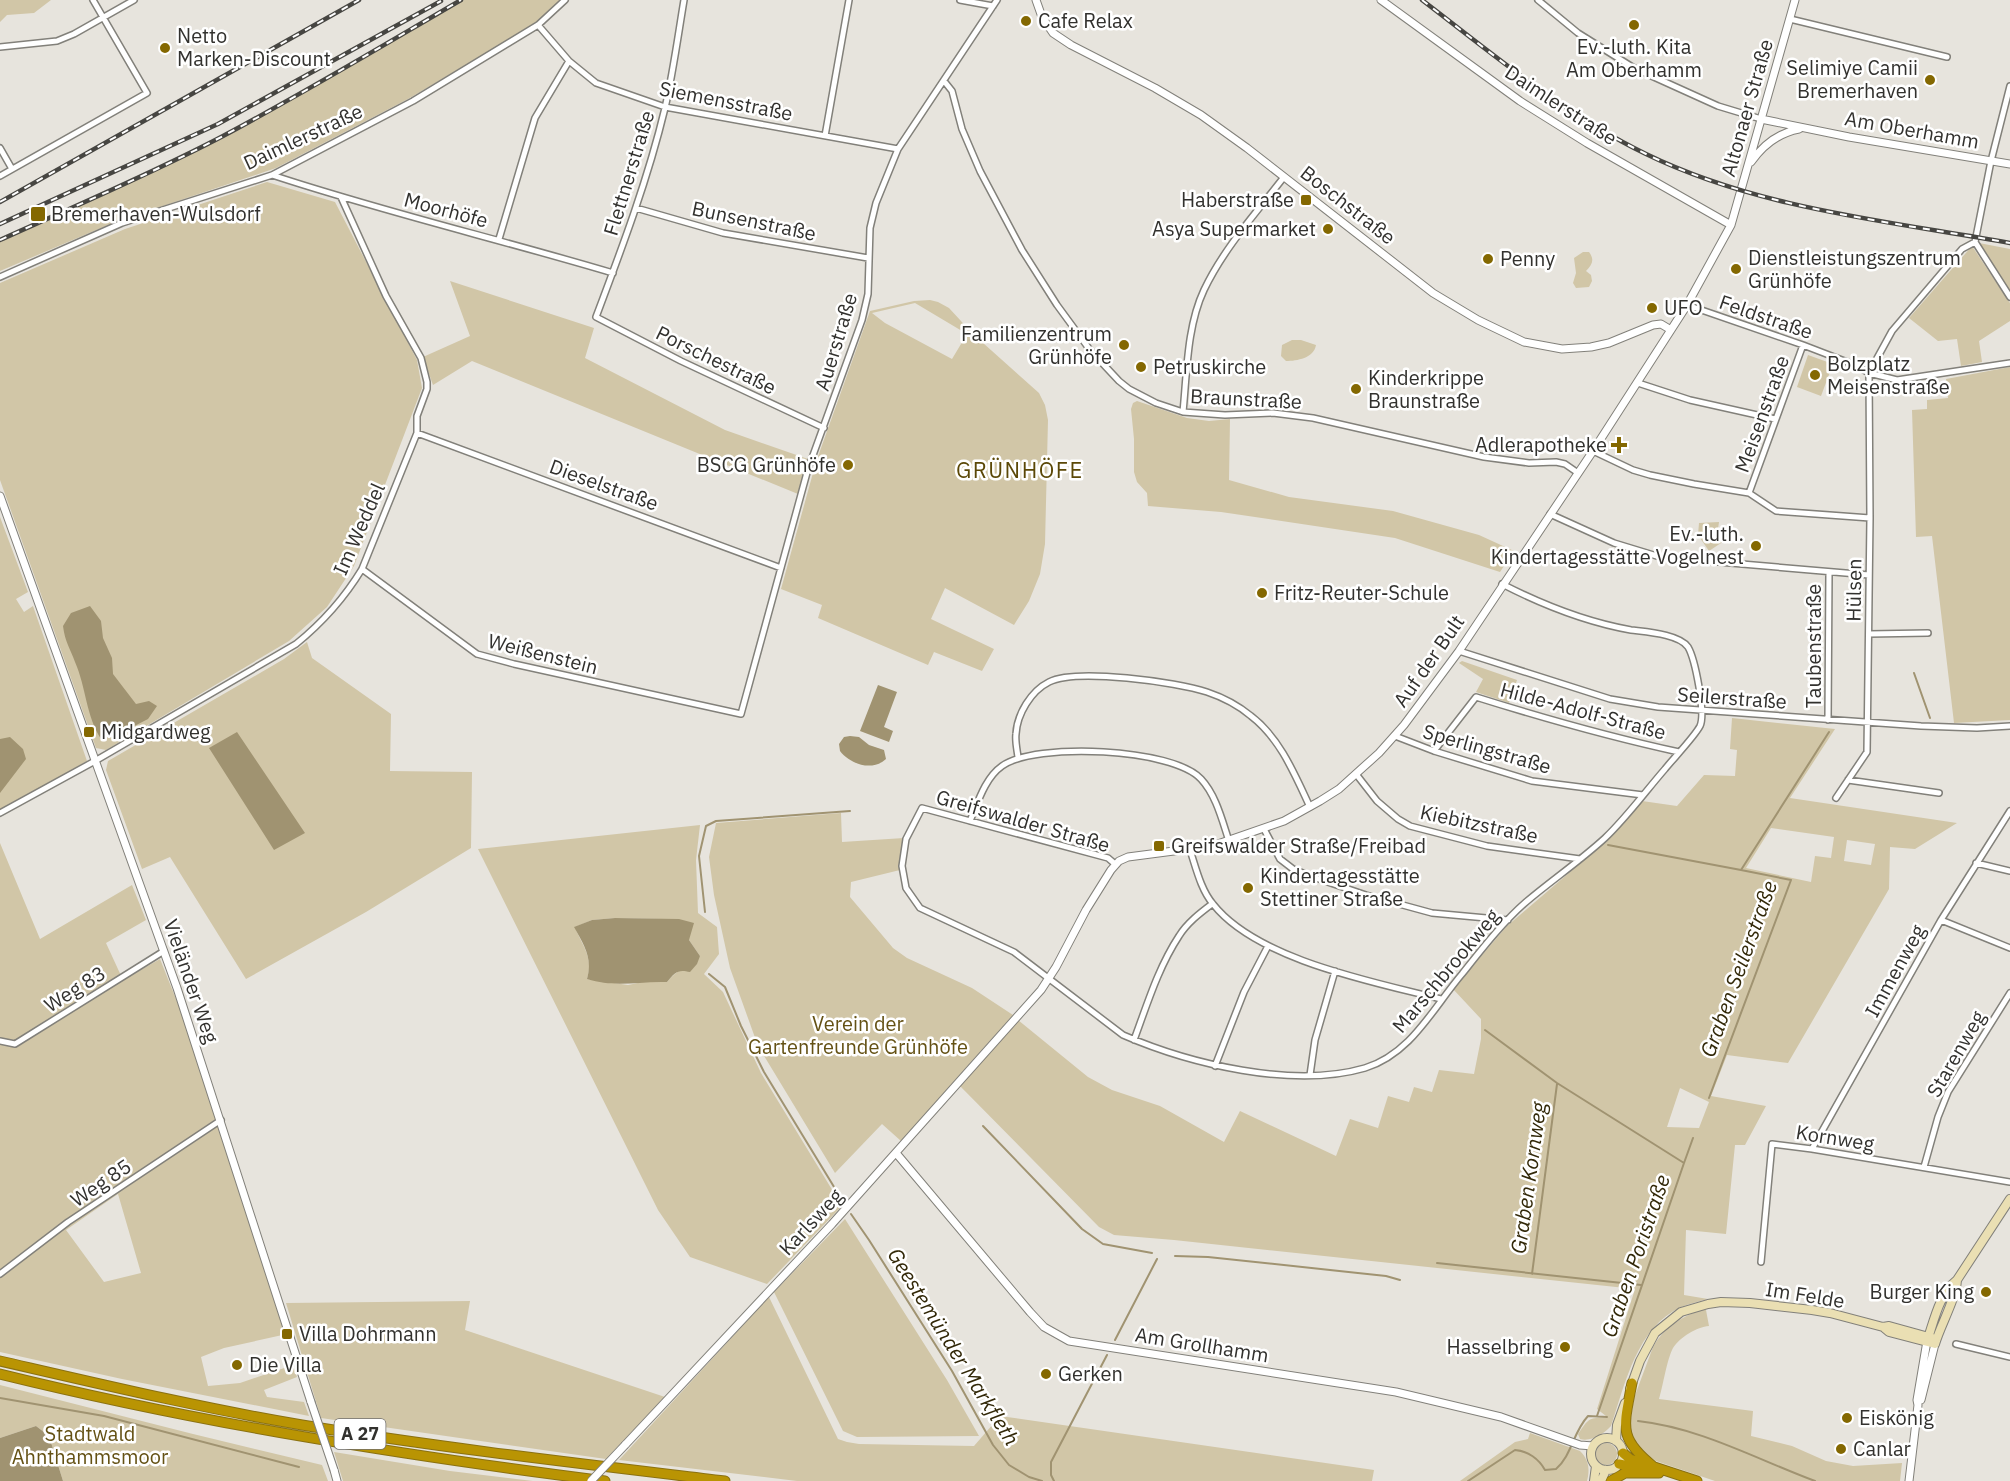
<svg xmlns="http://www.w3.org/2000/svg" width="2010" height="1481" font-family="'IBM Plex Sans',sans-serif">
<rect width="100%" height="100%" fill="#e7e4dd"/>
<!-- green -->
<path fill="#d1c6a7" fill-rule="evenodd" d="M0 0H51L34 13 7 15 0 22Z
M464 0H561L536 22 493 49 408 99 276 168 115 222 0 271V242L102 196 221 139Z
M267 182 335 202 417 360 422 388 354 566 327 607 289 641 106 750 96 748 0 480V283L125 229Z
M1979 243 2010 249V293Z
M1972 246 2010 303V321L1979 341 1982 362 1961 366 1957 339 1938 341 1909 318Z
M1583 252H1589C1595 260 1592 265 1586 271L1591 275 1592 281 1589 287 1576 288 1573 283 1576 273 1574 258Z
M450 281 594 328 585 358 725 430 808 459 798 494 472 361 433 385 423 357 470 336Z
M930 300 938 302 949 308 973 334 1039 393 1045 405 1048 420 1045 544 1040 574 1029 601 1014 625 945 588 931 619 994 649 982 671 934 652 928 665 818 618 822 605 781 589 816 462 870 311 914 301ZM915 303 967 334 952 359 885 323 872 313Z
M1292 340H1301L1316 345C1314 358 1297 361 1286 361L1281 356 1282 345Z
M1808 355 1833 364 1821 396 1797 387Z
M2010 367V720L1954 723 1932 536 1916 537 1912 410 1927 409V400L1948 398 1946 379Z
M1137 401 1187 418 1209 421 1230 419 1229 480 1289 497 1393 511 1479 535 1514 551 1500 572 1395 538 1221 512 1148 506 1147 493 1137 482 1134 472V439L1131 409 1133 403Z
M0 517 28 592 16 599 24 612 33 606 87 761 0 811Z
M1719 522 1718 529 1725 530 1730 537 1709 551 1698 535 1699 523Z
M307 642 312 658 391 714 390 771 472 772 471 848 366 912 246 979 170 857 142 869 106 770 108 761 284 659Z
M1462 661 1517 680 1509 703 1476 692 1483 679 1459 663Z
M1732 718 1835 729 1790 798 1957 823 1915 849 1890 847 1889 889 1788 1063 1727 1055 1711 1096 1766 1106 1745 1145H1735L1726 1234 1686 1230 1684 1295 1708 1299C1699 1301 1689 1304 1681 1307 1637 1327 1625 1384 1611 1426 1604 1434 1591 1442 1580 1439L1578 1434C1588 1420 1588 1417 1606 1418V1416L1597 1409 1635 1289 1174 1240 1114 1235 1099 1227 960 1086 1018 1020 1088 1077 1112 1090 1160 1106 1224 1142 1240 1111 1336 1156 1350 1119 1378 1128 1388 1096 1409 1102 1414 1087 1432 1092 1439 1070 1474 1074 1481 1039V1019L1453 989 1507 926 1605 842 1642 801 1677 806 1704 775 1735 776 1737 750 1730 749ZM1771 828 1834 837 1831 858 1815 856 1811 882 1746 868ZM1847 840 1875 844 1871 865 1844 861ZM1680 1088 1709 1102 1699 1128 1667 1127Z
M841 813 842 842 904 838 900 870 851 882 850 897 893 948 907 958 972 988 1013 1015 901 1141 882 1124 835 1173 758 1046 730 968 714 895 709 857 716 823Z
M700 825 696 860 698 913 717 927 719 954 704 974 723 992 761 1073 842 1206 767 1284 690 1257 658 1210 478 849ZM615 918 661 919 689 940 700 956C688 965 676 971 667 982L648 981 628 985 587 979C594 957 582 946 575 927L592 920Z
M0 843 40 939 132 885 146 920 106 943 123 980 160 959 184 1019 287 1334 224 1348 201 1357 208 1386 240 1383 293 1365 297 1377 264 1390 267 1397 304 1402 309 1416 122 1379 0 1352ZM118 1194 141 1273 104 1282 66 1230Z
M845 1219 947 1380 979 1436 857 1437 843 1431 774 1292Z
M769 1297 838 1439 847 1442 859 1444 974 1446 1000 1416 1374 1470 1372 1481H797L619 1460Z
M470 1301 465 1330 665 1397 606 1459 321 1418 286 1303Z
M1701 1310H1706L1709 1326C1697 1327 1680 1337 1673 1348 1667 1359 1663 1386 1659 1399L1753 1411 1751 1436 1792 1446 1826 1461 1853 1466 1902 1463 1900 1481H1715L1656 1461 1638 1449 1630 1434V1425L1634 1398 1653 1347C1663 1328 1681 1317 1701 1310Z
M0 1385 193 1434 322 1465 328 1481H63L49 1436 36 1426 0 1438Z
M1530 1433 1580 1451C1589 1460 1590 1469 1587 1481H1460L1515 1442 1528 1439Z
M1595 1454a11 11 0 1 1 22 0a11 11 0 1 1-22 0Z
M334 1452 450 1471 533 1481H343Z"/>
<!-- water -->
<path fill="#a09371" d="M90 606 101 621 103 638 112 658 113 674 136 704 149 701 157 706 148 719 119 734 101 739C86 716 86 687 75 662 70 648 65 642 63 626L71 613Z
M878 685 897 692 884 727 893 731 889 742 860 731Z
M237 732 305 833 274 850 209 748Z
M850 736 859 737 869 745 884 750 886 759C872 772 850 764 840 751L839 744 844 737Z
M10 737 23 749 26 759 0 793V739Z
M615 918 679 919 694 923 689 940 700 956 697 964 690 972C678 969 675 972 667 982 638 981 616 988 587 979 593 958 584 945 574 927L592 920Z
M36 1426 49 1436 63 1481H0V1438Z"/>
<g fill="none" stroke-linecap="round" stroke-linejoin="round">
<!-- stream -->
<path stroke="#a09371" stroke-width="2" d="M1914 673 1930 718
M1608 845 1741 870
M705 912 699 856 706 826 716 821 850 811
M709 974 725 987 741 1026 764 1072 842 1200
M1485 1030 1557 1083 1684 1163 1597 1416
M1709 1098 1791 880 1741 870 1829 732
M983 1126 1082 1229 1103 1244 1152 1253
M1684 1163 1693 1138
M851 1214 869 1240 952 1371 993 1445 1009 1465 1029 1477 1042 1481
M1175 1256 1208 1257 1386 1276 1400 1280
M1437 1263 1641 1285
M1532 1274 1557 1084
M1115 1340 1157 1259
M0 1398 104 1416 299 1467
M1638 1421C1701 1428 1756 1459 1815 1481
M1054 1481 1051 1475V1462L1107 1355
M1468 1481 1515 1450C1528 1451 1539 1459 1545 1470L1556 1469C1572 1455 1573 1432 1588 1416L1607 1417"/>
<!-- minor casing -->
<g stroke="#82807a" stroke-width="8">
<path id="minor" d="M684 0C678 36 673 73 665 108 648 179 622 248 596 317L681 361 824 428
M960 0 993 6
M1538 0 1578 33 1634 68 1718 106 1761 119
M1790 19 1947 57
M538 25 569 61 596 83 665 107 898 149
M0 47 57 41 74 34 134 0
M944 81 952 91 962 129 980 171 1022 250 1057 305 1090 350 1119 381 1129 389 1156 403 1183 412 1225 415 1273 413 1313 418 1484 457 1529 463 1556 462 1565 464 1578 473
M825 136 849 0
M0 148 12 169
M272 175C384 212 499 239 613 273
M0 176 147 93 93 0
M636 208 723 233 868 258
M499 239 535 118 569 61
M1975 242 1991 161 2010 86
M1975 242 2010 297
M0 277 122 223 272 175 413 101 538 25 565 0
M1687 305 1803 345 1855 365 1869 373 1897 380 2010 363
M1638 383 1690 400 1775 419
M1183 412C1187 372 1187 326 1204 290 1224 248 1256 213 1284 177
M417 433 781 568
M1593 451 1633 470 1650 475 1694 484 1749 493 1776 511 1870 518
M1749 493 1803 345
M1550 514 1614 543 1660 557 1869 575
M362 569 477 654 514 664 741 714 808 469 862 320 868 294 870 228 876 203 898 149 997 0
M1869 634 1928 633
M1459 651 1610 699 1658 707 1921 726 1977 728 2010 726
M1828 720 1829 572
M1395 736 1434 751 1532 781 1643 795
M1434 751 1476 697C1543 718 1610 737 1679 752
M1018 757C1017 749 1015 741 1016 734 1017 714 1031 691 1049 682 1076 668 1177 682 1207 692 1222 697 1239 706 1251 716 1280 738 1295 775 1310 807
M1356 774 1377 801 1398 819 1410 826 1487 846 1580 859
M1848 780 1939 793
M1836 798 1867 752 1870 518 1869 373 1892 331 1962 249 1975 242
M0 813 95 761 296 644C322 623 345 597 362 569L417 433V416L427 389V382L421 358 386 296 341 197
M970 821C978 802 985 778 1002 766 1035 742 1173 748 1201 779 1216 795 1222 820 1229 841
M1264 829 1280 859 1293 869 1310 876 1366 895 1432 913 1508 920
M1190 850C1196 868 1201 890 1213 904 1257 960 1374 982 1441 999
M1976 863 2010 871
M1115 864 1108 858 922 808 906 839 902 866 906 888 920 908 1014 952 1123 1035C1190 1064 1293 1089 1365 1068 1411 1054 1433 1008 1462 974 1482 949 1502 923 1526 902 1552 880 1580 861 1605 838 1627 817 1645 792 1665 769 1673 759 1695 736 1700 726 1706 713 1695 659 1688 647 1679 634 1646 632 1631 630 1586 622 1543 605 1502 584
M1941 920 2010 948
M1134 1040C1147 1005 1158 968 1179 936 1187 923 1200 913 1212 904
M0 1041 15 1044 164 951
M1215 1066 1244 992 1268 946
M1310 1075 1315 1040 1335 971
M1812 1149 1941 920 2010 811
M1924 1167 1938 1117 1948 1092 2010 993
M1761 1262 1772 1144 1812 1149 2010 1182
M0 1274 68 1222 221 1120
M1956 1344 2010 1357"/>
</g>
<!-- tertiary casing -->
<g stroke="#82807a" stroke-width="9">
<path id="tertiary" d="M1036 0 1042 17 1053 33 1071 45 1155 88 1201 115 1247 148 1433 293 1478 320 1524 342 1562 349 1591 347 1609 343 1653 325 1661 324 1671 330
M1381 0 1520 101 1587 143 1731 225
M1761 119 1849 137 2010 164
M1751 162C1763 145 1778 133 1799 129
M0 496 177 988 311 1402
M896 1153 1030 1312 1044 1327 1069 1341 1396 1392 1501 1417 1580 1445 1593 1446
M1921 1400 1935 1344
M625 1445 832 1224 1041 990 1056 967 1086 910 1111 870 1119 861 1128 857 1212 846 1284 821 1320 801 1339 789 1379 753 1404 725 1459 651 1593 451 1687 305 1731 225 1795 0
M334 1470 337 1481
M1909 1481 1918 1405 1917 1400 1927 1341"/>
</g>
<!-- secondary casing -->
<g stroke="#82807a" stroke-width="10">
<path id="secondary" d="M1883 1327 1889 1332 1935 1344C1941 1324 1956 1299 1957 1280
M1927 1341C1934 1321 1939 1294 1957 1280L2010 1199
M1630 1389 1640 1361 1655 1333 1681 1312 1708 1304 1721 1302 1750 1303 1812 1310 1830 1313 1883 1327 1889 1326 1936 1339
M1591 1454a16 16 0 1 1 32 0a16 16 0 1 1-32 0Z
M1616 1441 1617 1425 1625 1403
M1594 1481 1596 1466
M1601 1481 1606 1470"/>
</g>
<!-- motorway casing -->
<g stroke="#8a7112" stroke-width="11">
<path id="motorway" d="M0 1361C100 1384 201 1408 302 1425 443 1448 584 1464 725 1481
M0 1374C199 1423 401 1455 605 1481
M1632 1383C1624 1426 1617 1438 1654 1467
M1623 1453 1630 1459 1697 1481
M1619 1464 1643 1469
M1611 1481 1625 1473H1659"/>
</g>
<!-- minor -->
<use href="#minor" stroke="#fff" stroke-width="5"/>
<!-- tertiary -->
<use href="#tertiary" stroke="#fff" stroke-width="7"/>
<!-- secondary -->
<use href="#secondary" stroke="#eadfb3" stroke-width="8"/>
<!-- motorway -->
<use href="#motorway" stroke="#b99403" stroke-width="9"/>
<!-- rail casing -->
<g stroke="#474642" stroke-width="4.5">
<path id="rail" d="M1422 0C1494 55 1564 114 1646 154 1759 209 1888 221 2010 243
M0 202 359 0
M0 224 218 124 441 1
M0 240C75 206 151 174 223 136 304 93 382 46 461 0"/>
</g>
<!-- rail -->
<use href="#rail" stroke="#fff" stroke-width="2" stroke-dasharray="7" stroke-linecap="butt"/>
<!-- tertiary-bridge casing -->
<g stroke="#82807a" stroke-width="9" stroke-linecap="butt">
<path id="tertiary-bridge" d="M311 1402 334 1470
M591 1481 625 1445"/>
</g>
<!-- tertiary-bridge -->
<use href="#tertiary-bridge" stroke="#fff" stroke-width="7"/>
</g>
<!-- markers -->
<g fill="#846801" stroke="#fff" stroke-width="2">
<circle cx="1026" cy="21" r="6"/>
<circle cx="1634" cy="25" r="6"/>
<circle cx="165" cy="48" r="6"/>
<circle cx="1930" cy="80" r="6"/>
<rect x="1300" y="194" width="12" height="12" rx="3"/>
<rect x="30" y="206" width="16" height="16" rx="3"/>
<circle cx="1328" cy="229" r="6"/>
<circle cx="1488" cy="259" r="6"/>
<circle cx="1736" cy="269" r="6"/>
<circle cx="1652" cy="308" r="6"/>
<circle cx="1124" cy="345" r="6"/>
<circle cx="1141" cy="367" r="6"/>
<circle cx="1815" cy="375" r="6"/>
<circle cx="1356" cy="389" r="6"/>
<path d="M1616 436h6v6h6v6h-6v6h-6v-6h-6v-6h6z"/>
<circle cx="848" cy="465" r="6"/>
<circle cx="1756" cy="546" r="6"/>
<circle cx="1262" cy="593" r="6"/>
<rect x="83" y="726" width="12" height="12" rx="3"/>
<rect x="1153" y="840" width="12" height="12" rx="3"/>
<circle cx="1248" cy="888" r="6"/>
<circle cx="1986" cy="1292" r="6"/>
<rect x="281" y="1328" width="12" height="12" rx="3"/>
<circle cx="1565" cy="1347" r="6"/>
<circle cx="237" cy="1365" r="6"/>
<circle cx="1046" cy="1374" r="6"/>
<circle cx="1847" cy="1418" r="6"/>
<circle cx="1841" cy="1449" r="6"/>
</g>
<g text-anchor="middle" stroke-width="5" stroke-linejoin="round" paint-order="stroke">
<!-- shield labels -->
<rect fill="#fff" stroke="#706f6d" stroke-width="1.5" x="334.5" y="1419" width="51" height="30" rx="4.5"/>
<g font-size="18" font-weight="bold" fill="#32312e">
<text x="360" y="1440">A 27</text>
</g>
<!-- poi labels -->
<g font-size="20" fill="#32312e" stroke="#fff" text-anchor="start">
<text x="1038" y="28">Cafe Relax</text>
<text x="177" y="43">Netto<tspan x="177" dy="23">Marken-Discount</tspan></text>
<text x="1634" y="54" text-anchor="middle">Ev.-luth. Kita<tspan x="1634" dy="23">Am Oberhamm</tspan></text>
<text x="1918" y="75" text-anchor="end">Selimiye Camii<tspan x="1918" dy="23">Bremerhaven</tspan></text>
<text x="1294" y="207" text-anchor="end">Haberstraße</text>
<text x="51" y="221">Bremerhaven-Wulsdorf</text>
<text x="1316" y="236" text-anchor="end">Asya Supermarket</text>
<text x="1748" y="265">Dienstleistungszentrum<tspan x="1748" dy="23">Grünhöfe</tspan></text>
<text x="1500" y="266">Penny</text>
<text x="1664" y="315">UFO</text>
<text x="1112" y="341" text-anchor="end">Familienzentrum<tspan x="1112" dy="23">Grünhöfe</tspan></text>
<text x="1827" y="371">Bolzplatz<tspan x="1827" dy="23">Meisenstraße</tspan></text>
<text x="1153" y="374">Petruskirche</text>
<text x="1368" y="385">Kinderkrippe<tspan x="1368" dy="23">Braunstraße</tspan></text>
<text x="1607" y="452" text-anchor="end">Adlerapotheke</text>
<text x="836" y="472" text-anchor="end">BSCG Grünhöfe</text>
<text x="1744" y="541" text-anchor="end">Ev.-luth.<tspan x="1744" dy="23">Kindertagesstätte Vogelnest</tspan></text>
<text x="1274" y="600">Fritz-Reuter-Schule</text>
<text x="101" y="739">Midgardweg</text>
<text x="1171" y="853">Greifswalder Straße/Freibad</text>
<text x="1260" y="883">Kindertagesstätte<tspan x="1260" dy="23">Stettiner Straße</tspan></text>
<text x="1974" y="1299" text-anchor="end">Burger King</text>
<text x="299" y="1341">Villa Dohrmann</text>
<text x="1553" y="1354" text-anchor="end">Hasselbring</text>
<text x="249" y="1372">Die Villa</text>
<text x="1058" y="1381">Gerken</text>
<text x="1859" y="1425">Eiskönig</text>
<text x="1853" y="1456">Canlar</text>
</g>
<!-- street labels -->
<g font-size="20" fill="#32312e" stroke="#fff">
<text transform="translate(726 101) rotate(11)" y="7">Siemensstraße</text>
<text transform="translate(1561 105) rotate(33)" y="7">Daimlerstraße</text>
<text transform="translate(1747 108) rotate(-74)" y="7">Altonaer Straße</text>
<text transform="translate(1912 130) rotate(10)" y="7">Am Oberhamm</text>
<text transform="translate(303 137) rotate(-25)" y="7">Daimlerstraße</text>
<text transform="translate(629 173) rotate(-73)" y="7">Flettnerstraße</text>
<text transform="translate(1348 205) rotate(38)" y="7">Boschstraße</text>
<text transform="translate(446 210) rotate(15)" y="7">Moorhöfe</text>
<text transform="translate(754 221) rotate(12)" y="7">Bunsenstraße</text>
<text transform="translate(1766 317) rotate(19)" y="7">Feldstraße</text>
<text transform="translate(836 342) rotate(-73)" y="7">Auerstraße</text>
<text transform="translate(716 360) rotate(26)" y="7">Porschestraße</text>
<text transform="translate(1246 399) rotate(3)" y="7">Braunstraße</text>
<text transform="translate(1762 414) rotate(-70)" y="7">Meisenstraße</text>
<text transform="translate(604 485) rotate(20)" y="7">Dieselstraße</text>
<text transform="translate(359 529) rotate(-66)" y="7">Im Weddel</text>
<text transform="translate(1854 590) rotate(-89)" y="7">Hülsen</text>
<text transform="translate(1814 646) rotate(-90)" y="7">Taubenstraße</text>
<text transform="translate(543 654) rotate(14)" y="7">Weißenstein</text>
<text transform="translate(1429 661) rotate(-55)" y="7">Auf der Bult</text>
<text transform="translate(1732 698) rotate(4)" y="7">Seilerstraße</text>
<text transform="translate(1583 711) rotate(15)" y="7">Hilde-Adolf-Straße</text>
<text transform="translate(1487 749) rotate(16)" y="7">Sperlingstraße</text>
<text transform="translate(1023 821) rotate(16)" y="7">Greifswalder Straße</text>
<text transform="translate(1479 824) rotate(12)" y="7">Kiebitzstraße</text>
<text transform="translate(1446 971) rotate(-50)" y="7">Marschbrookweg</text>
<text transform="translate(1895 971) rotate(-61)" y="7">Immenweg</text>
<text transform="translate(191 981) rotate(71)" y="7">Vieländer Weg</text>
<text transform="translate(75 989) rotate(-32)" y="7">Weg 83</text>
<text transform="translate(1956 1054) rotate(-60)" y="7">Starenweg</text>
<text transform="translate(1835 1138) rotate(9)" y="7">Kornweg</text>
<text transform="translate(101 1183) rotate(-34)" y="7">Weg 85</text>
<text transform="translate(811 1222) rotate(-47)" y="7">Karlsweg</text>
<text transform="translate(1805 1295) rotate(9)" y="7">Im Felde</text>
<text transform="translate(1202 1345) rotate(9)" y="7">Am Grollhamm</text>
</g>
<!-- park labels -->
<g font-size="20" fill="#645114" stroke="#fff">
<text x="858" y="1031">Verein der<tspan x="858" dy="23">Gartenfreunde Grünhöfe</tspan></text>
<text x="90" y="1441">Stadtwald<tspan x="90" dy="23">Ahnthammsmoor</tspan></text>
</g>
<!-- water labels -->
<g font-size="21" font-style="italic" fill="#322808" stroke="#fff">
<text transform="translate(1739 969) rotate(-70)" y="7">Graben Seilerstraße</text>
<text transform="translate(1529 1178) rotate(-82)" y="7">Graben Kornweg</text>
<text transform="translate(1636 1256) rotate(-71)" y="7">Graben Poristraße</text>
<text transform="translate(953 1347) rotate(58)" y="7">Geestemünder Markfleth</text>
</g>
<!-- quarter labels -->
<g font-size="22" letter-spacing="1.5" fill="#5b4807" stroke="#fff">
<text x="1020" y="478">GRÜNHÖFE</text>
</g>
</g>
</svg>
